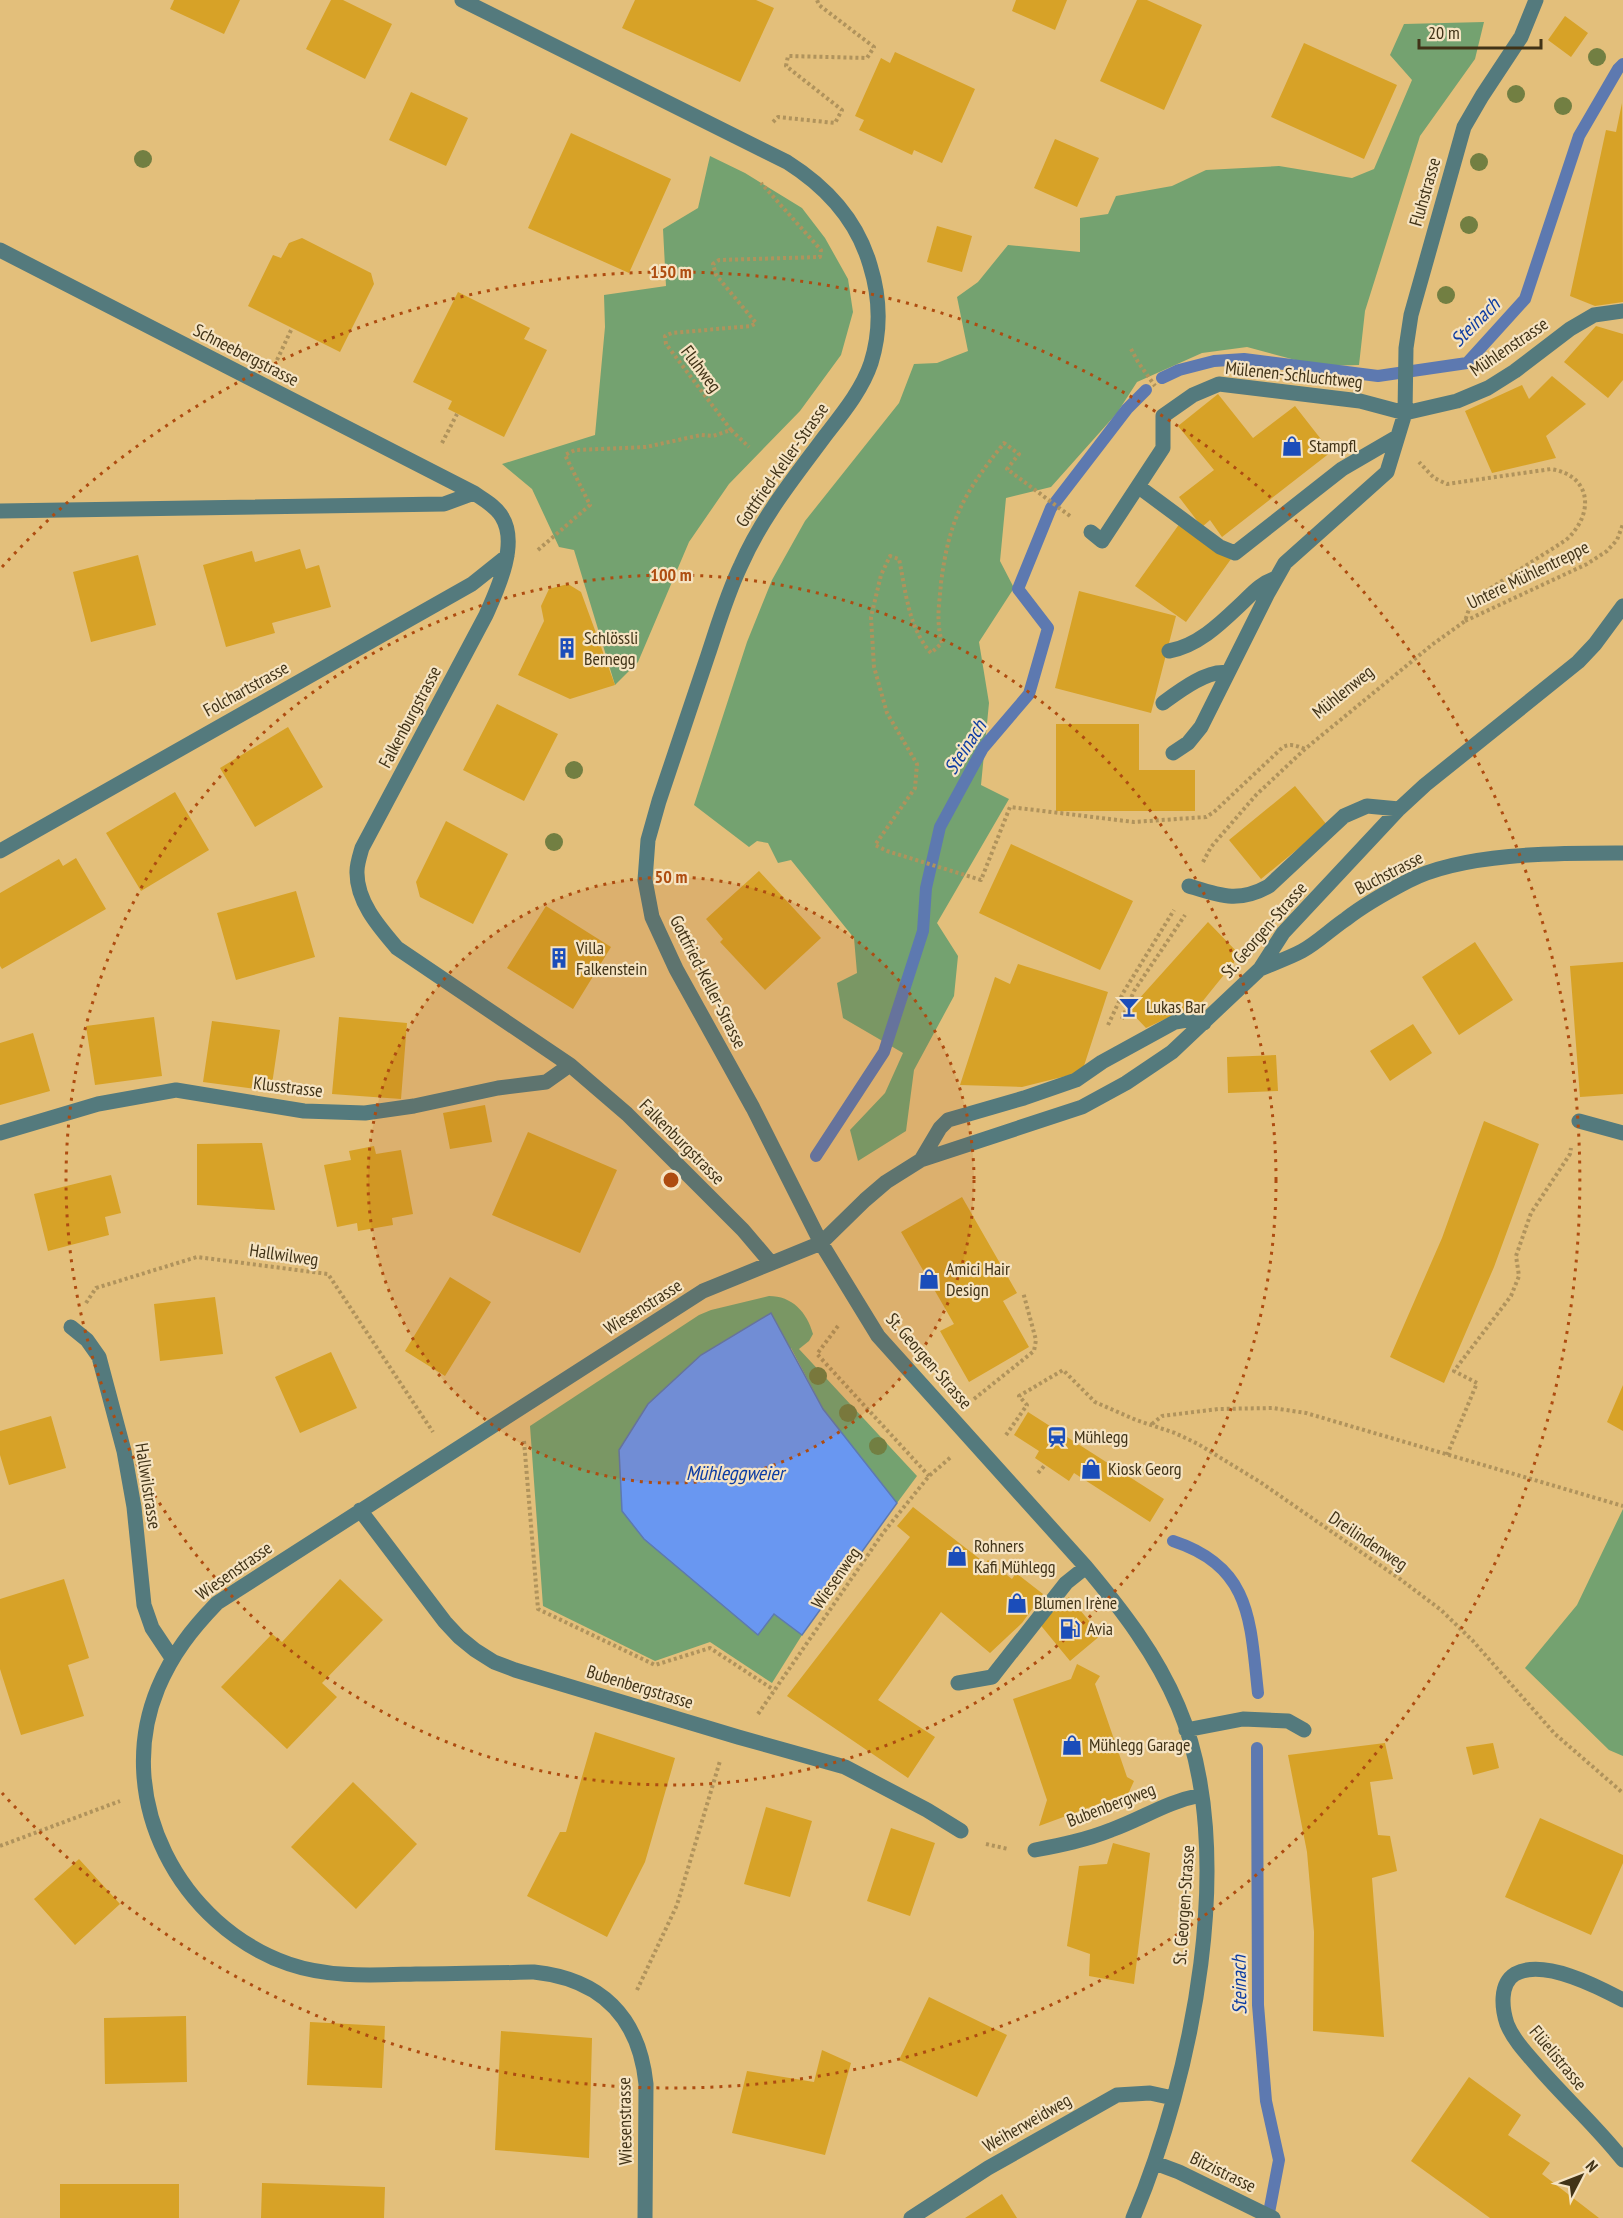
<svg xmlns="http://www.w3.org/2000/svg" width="1623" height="2218" font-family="'PT Sans Narrow',sans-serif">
<rect width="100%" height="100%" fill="#e3bf7b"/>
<!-- green -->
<path fill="#74a270" d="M1484 22 1475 59 1420 136 1365 311 1359 365 1318 366 1247 347 1202 353 1137 382 1117 413 1051 487 1006 498 1000 561 1014 588 979 642 989 703 981 785 1009 799 937 923 958 956 954 996 914 1070 906 1131 858 1161 850 1130 885 1093 903 1053 843 1018 837 983 857 973 854 938 791 860 778 863 768 843 757 841 749 847 694 805 747 642 772 580 805 521 899 403 914 364 937 363 968 351 957 297 978 282 1008 245 1080 252V218L1108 214 1116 196 1172 186 1206 170 1279 166 1352 178 1374 169 1412 80 1390 55 1404 24Z
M710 156 745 173 802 208 825 238 848 279 853 312 841 355 800 411 729 484 689 542 638 662 615 685 574 550 559 547 532 489 502 464 595 435 605 327 604 295 666 286 663 229 698 208Z
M769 1296C792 1296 807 1312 813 1334L809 1341 799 1349 917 1476 897 1503 823 1409 791 1348 758 1635 774 1613 802 1635 772 1683 710 1642 655 1661 543 1606 530 1426 699 1315 711 1310Z
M1623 1509V1756L1609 1750 1525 1668 1577 1605Z"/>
<!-- water -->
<path fill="#6997f1" stroke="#5d79b0" stroke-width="1.5" d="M771 1313 823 1409 897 1503 802 1635 774 1614 758 1635 644 1539 622 1511 619 1450 648 1404 701 1355Z"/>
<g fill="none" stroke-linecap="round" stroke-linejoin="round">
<!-- stream -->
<path stroke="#5d79b0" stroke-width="12" d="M1162 378 1179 370 1214 361 1244 359 1378 376 1467 363 1525 299 1579 136 1618 69 1623 64
M816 1156 884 1052 923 931 926 888 940 827 983 748 1029 694 1048 628 1018 589 1051 508 1127 409 1146 390
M1173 1541C1252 1567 1250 1621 1258 1693
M1257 1748 1258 2005 1266 2101 1279 2160 1268 2218"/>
</g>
<!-- building -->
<path fill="#d7a227" d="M174 0H240L224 34 170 9Z
M331 0H343L392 24 365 79 306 49Z
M635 0H756L774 8 740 82 622 28Z
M1016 0H1067L1055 30 1012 11Z
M1137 0H1147L1202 25 1164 110 1100 81Z
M1565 16 1588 33 1571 57 1548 40Z
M1304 43 1397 85 1364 159 1271 117Z
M895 52 975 89 942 163 914 150 912 155 859 130 864 120 855 116 881 58 890 63Z
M411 92 468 118 446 166 389 140Z
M1622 103 1623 302 1595 306 1570 296 1606 130 1616 132Z
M571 133 671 179 629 273 528 228Z
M1055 139 1099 158 1077 207 1034 188Z
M937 226 972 236 962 272 927 262Z
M302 238 371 273 374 284 340 352 248 306 273 255 281 258 289 243Z
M458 292 530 328 524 339 547 350 504 437 448 409 452 401 413 382Z
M1596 326 1623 334V380L1608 398 1564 362Z
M1552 376 1586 404 1546 436 1556 458 1492 473 1465 411 1522 385 1529 399Z
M1218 394 1253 438 1295 406 1331 452 1222 537 1210 520 1202 527 1179 497 1214 470 1178 426Z
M1180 523 1231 559 1186 622 1135 586Z
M300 549 306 569 319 565 331 607 272 623 275 633 226 647 203 565 252 551 255 562Z
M138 555 156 625 91 642 73 572Z
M568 584 581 592 615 685 570 699 518 675 544 621 541 606 549 589Z
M1079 591 1176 616 1151 713 1055 688Z
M497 704 558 734 524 801 463 770Z
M1056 724H1139V770H1195V811H1056Z
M288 727 323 787 255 827 220 768Z
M1295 786 1327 825 1261 879 1229 840Z
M175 792 209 850 141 891 106 833Z
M446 821 508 854 473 924 420 897 416 882Z
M1011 844 1133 901 1100 970 979 913Z
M76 858 106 909 2 969 0 966V893L59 859 63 866Z
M759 871 821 938 765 990 720 942 723 939 706 919Z
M296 891 315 957 236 980 217 913Z
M546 906 611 947 573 1009 507 968Z
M1208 922 1240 955 1202 1002 1146 1028 1129 1010Z
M1475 942 1513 1000 1459 1035 1422 977Z
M1623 962V1094L1580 1097 1570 966Z
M1018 964 1108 992 1082 1072 1022 1087 960 1085 995 977 1010 984Z
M154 1017 162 1076 95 1085 86 1026Z
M339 1017 407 1023 401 1099 332 1094Z
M212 1021 280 1030 271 1091 203 1082Z
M1413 1024 1432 1053 1390 1081 1370 1051Z
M33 1033 50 1091 0 1105V1043Z
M1276 1055 1278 1091 1228 1093 1227 1057Z
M485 1105 492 1142 450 1149 443 1113Z
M1484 1121 1539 1144 1494 1267 1444 1383 1390 1357 1442 1238Z
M528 1132 617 1170 580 1253 492 1215Z
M262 1143 275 1210 197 1205V1144Z
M374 1146 376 1154 401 1150 413 1214 392 1218 393 1225 358 1231 357 1223 337 1227 324 1165 351 1160 349 1151Z
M111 1175 121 1213 105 1217 109 1235 48 1251 34 1194Z
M962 1197 1017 1293 1003 1301 1029 1347 969 1382 940 1331 954 1324 901 1232Z
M450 1277 491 1302 445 1376 405 1351Z
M215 1297 223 1354 160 1361 154 1304Z
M331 1352 357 1408 300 1433 275 1377Z
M1623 1385V1431L1607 1422Z
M1028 1412 1164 1499 1150 1522 1074 1473 1069 1481 1035 1458 1039 1451 1014 1435Z
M51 1416 66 1468 9 1485 0 1455V1431Z
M913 1507 985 1563 988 1560 1012 1579 1016 1573 1043 1594 1022 1623 990 1653 941 1612 878 1700 935 1737 908 1778 787 1696 910 1537 897 1526Z
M64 1579 89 1658 68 1665 84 1716 21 1735 0 1669V1599Z
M340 1579 383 1620 322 1683 337 1697 287 1749 221 1687 272 1634 282 1642Z
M1069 1597 1101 1635 1070 1661 1038 1622Z
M1077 1664 1100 1676 1095 1684 1127 1777 1134 1781 1124 1803 1115 1798 1039 1826 1047 1800 1013 1699 1071 1679Z
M595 1732 675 1758 645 1862 607 1937 527 1896 560 1832H566Z
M1385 1743 1393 1779 1370 1782 1378 1835 1390 1836 1397 1871 1372 1878 1384 2037 1313 2031 1314 1932 1307 1852 1288 1755Z
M1493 1743 1499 1768 1473 1775 1466 1747Z
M353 1782 417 1844 356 1909 291 1847Z
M766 1807 812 1821 790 1897 744 1884Z
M1540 1818 1623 1855V1863L1591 1935 1505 1897Z
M891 1828 935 1843 910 1916 867 1901Z
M1113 1843 1150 1853 1134 1984 1089 1976 1090 1954 1067 1946 1079 1866 1107 1864Z
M79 1859 120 1904 75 1945 34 1899Z
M929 1997 1007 2035 977 2097 899 2060Z
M186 2016 187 2082 105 2084 104 2018Z
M310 2022 385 2026 382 2088 307 2085Z
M501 2031 592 2038 589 2158 495 2150Z
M822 2050 851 2063 825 2155 732 2133 747 2071 814 2082Z
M1469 2077 1521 2115 1508 2135 1550 2163 1542 2174 1599 2218H1490L1411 2161Z
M262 2183 385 2187 384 2218H261Z
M60 2184H179V2218H60Z
M1002 2194 1017 2218H965Z"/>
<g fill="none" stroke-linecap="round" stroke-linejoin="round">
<!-- path -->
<path stroke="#b0935c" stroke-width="4" stroke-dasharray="3 3" stroke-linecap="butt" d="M773 122 778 117 835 123 842 110 786 66 788 56 867 58 874 47 819 5 817 0
M1131 349 1138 362 1155 386
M277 360 292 328
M731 430 749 447
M442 443 457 414
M1070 516 1007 469 1019 454 1004 443C964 493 949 519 941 583 939 608 936 619 942 643L931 653C908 627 906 592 899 559L890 556 881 575 871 617 874 667 887 713 917 764 915 788 875 845 887 851 981 880 1010 807 1134 822 1206 817 1214 812 1283 747C1291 743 1297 746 1305 749
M538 550 590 505 565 455 575 450 646 447 701 435 713 436 731 430 666 344 665 336 672 333 751 326 756 323 716 275 713 264 719 260 820 257 821 250 761 183
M1465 621 1587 564 1607 551 1617 540 1623 524
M1203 862 1211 847 1256 795 1305 749 1433 644 1465 621 1472 600 1566 540C1594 515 1593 476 1551 469L1447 484 1434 478 1419 462
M1122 1019 1134 991 1185 915
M1108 1025 1123 993 1174 910
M86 1303 96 1288 197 1257 328 1274 433 1432
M838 1326 817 1354 929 1476
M974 1399 1034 1351 1036 1340 1023 1292
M1152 1424 1162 1416 1218 1409 1273 1408 1306 1413 1623 1506
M1006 1435 1027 1405 1019 1396 1063 1370 1095 1402 1136 1420 1175 1433 1198 1444 1260 1482 1400 1579 1441 1610 1473 1641 1555 1734 1623 1793
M524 1441 538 1609 655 1665 710 1648 774 1690
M1447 1455 1477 1383 1454 1371 1511 1296 1519 1276 1516 1256 1531 1213 1570 1154 1571 1148
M1038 1473 1045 1465
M758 1714 883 1533 929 1476 951 1457
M986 1844 1008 1849
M0 1846 120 1801
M637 1990 677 1905 720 1761"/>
<!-- minor -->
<path stroke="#547a7d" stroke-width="15" d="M462 0 787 162C825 186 857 220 870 265 880 297 881 331 871 363 862 390 842 414 825 436 794 478 762 517 741 565 727 594 718 625 708 655 692 704 675 752 659 801L648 840 645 880 652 917 676 969 753 1108 821 1243 878 1336 1086 1567C1122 1610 1156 1654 1178 1706 1240 1850 1192 2078 1133 2218
M0 250 474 493C484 500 496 506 502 517 519 544 497 590 486 615L362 848C360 855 357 864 357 871 356 901 379 927 397 948L570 1065 627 1114 743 1230 771 1263
M1139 487 1220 547 1235 553 1342 469 1397 437
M0 511 444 504 474 493
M1091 532 1102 541 1163 448V416L1193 395 1219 384 1360 401 1405 413 1406 348 1411 315 1464 127 1482 96 1521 37 1536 0
M1169 651C1197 646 1219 625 1239 606 1252 594 1259 584 1276 578
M1163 703C1178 692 1208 669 1227 673
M1173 753 1188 743 1201 727 1268 593 1285 563 1387 472 1405 413 1457 401 1488 388 1515 371 1570 329 1594 315 1623 311
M0 851 472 584 507 556
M1189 886C1221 896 1238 903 1269 886L1344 816 1367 806 1399 809
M1260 969C1274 963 1289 958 1302 951 1317 943 1331 929 1346 919 1365 904 1387 892 1408 881 1464 852 1560 853 1623 853
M1579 1121 1623 1133
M0 1133 98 1104 176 1090 304 1111 365 1113 414 1106 498 1088 546 1082 570 1065
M921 1160 940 1128 948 1120 1024 1098 1076 1080 1102 1062 1175 1022 1193 1019 1204 1023
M71 1327 87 1340 99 1357 124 1451 134 1507 144 1605 152 1628 172 1658
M360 1510 445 1622 459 1637 475 1650 494 1662 515 1670 738 1737 845 1767 927 1810 961 1831
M958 1683 992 1677 1066 1583 1086 1567
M1186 1730 1243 1719 1288 1721 1304 1730
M1035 1850C1061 1845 1086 1840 1111 1830 1144 1818 1166 1802 1201 1795
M1623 2000C1597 1986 1543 1958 1515 1974 1499 1984 1502 2009 1507 2024 1514 2041 1528 2055 1540 2069 1567 2100 1598 2128 1623 2160
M1155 2163 1179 2172 1273 2218
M645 2218 646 2084C639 2016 600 1979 534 1972 494 1973 455 1974 416 1974 373 1975 330 1978 289 1964 180 1926 112 1799 158 1688 172 1654 192 1629 217 1603L703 1291 821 1243 865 1200 886 1182 921 1160 1082 1107 1126 1083 1172 1052 1260 969 1283 933 1399 809 1425 785 1578 662 1595 644 1623 606
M911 2218 988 2168 1117 2095 1150 2093 1173 2098"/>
</g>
<!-- trees -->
<g fill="#727f42">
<circle cx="1597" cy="57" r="9"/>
<circle cx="1516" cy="94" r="9"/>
<circle cx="1563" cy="106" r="9"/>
<circle cx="143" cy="159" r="9"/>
<circle cx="1479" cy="162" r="9"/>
<circle cx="1469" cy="225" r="9"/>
<circle cx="1446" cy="295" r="9"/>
<circle cx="574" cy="770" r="9"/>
<circle cx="554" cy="842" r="9"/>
<circle cx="818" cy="1376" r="9"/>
<circle cx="848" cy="1413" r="9"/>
<circle cx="878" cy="1446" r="9"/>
</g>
<!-- distance rings -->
<circle cx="671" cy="1180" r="303" fill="#ae4c10" fill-opacity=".12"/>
<g fill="none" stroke="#ae4c10" stroke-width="3" stroke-dasharray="3 6">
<circle cx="671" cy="1180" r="303"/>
<circle cx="671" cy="1180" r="605"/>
<path d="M2 567A908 908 0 1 1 2 1793"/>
</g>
<!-- icons -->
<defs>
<g id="shop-bare" transform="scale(1.62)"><path d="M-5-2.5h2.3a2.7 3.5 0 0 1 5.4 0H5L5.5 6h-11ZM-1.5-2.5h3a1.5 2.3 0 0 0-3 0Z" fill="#1b4dba" stroke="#f5e3c2" stroke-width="2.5" paint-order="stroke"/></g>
<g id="building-bare" transform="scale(1.62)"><path d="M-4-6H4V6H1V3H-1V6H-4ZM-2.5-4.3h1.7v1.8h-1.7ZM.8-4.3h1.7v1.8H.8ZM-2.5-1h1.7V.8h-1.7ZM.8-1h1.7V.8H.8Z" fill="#1b4dba" stroke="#f5e3c2" stroke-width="2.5" paint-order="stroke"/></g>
<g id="bar-bare" transform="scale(1.62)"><path d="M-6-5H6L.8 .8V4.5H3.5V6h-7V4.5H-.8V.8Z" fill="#1b4dba" stroke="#f5e3c2" stroke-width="2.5" paint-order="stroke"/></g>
<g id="station-bare" transform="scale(1.62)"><path d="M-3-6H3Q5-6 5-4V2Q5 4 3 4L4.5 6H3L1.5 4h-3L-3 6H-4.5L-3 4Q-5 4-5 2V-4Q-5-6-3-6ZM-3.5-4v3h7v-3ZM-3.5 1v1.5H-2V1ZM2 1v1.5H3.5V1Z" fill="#1b4dba" stroke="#f5e3c2" stroke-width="2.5" paint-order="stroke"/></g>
<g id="fuel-bare" transform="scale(1.62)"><path d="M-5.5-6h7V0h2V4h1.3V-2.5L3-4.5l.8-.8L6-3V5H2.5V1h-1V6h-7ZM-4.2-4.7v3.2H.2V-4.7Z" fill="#1b4dba" stroke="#f5e3c2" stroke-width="2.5" paint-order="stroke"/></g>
</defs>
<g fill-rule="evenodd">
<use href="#shop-bare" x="1292" y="446"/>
<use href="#building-bare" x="567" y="648"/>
<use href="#building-bare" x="559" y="958"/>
<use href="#bar-bare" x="1129" y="1007"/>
<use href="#shop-bare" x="929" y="1279"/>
<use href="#station-bare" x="1057" y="1437"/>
<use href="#shop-bare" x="1091" y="1469"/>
<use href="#shop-bare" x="957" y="1556"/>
<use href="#shop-bare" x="1017" y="1603"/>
<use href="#fuel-bare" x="1070" y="1629"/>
<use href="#shop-bare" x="1072" y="1745"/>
</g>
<g text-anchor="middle" stroke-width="4.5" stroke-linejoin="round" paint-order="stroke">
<!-- street labels -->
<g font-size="18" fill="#413317" stroke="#f5e3c2">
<text transform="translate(1425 192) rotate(-74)" y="6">Fluhstrasse</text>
<text transform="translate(1509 347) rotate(-34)" y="6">Mühlenstrasse</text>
<text transform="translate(246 355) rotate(27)" y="6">Schneebergstrasse</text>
<text transform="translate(701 369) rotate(53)" y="6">Fluhweg</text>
<text transform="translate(1294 375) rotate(6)" y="6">Mülenen-Schluchtweg</text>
<text transform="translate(782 465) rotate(-55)" y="6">Gottfried-Keller-Strasse</text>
<text transform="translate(1528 575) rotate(-26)" y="6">Untere Mühlentreppe</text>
<text transform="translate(246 689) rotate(-29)" y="6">Folchartstrasse</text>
<text transform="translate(1343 692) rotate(-39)" y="6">Mühlenweg</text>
<text transform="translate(410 717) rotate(-62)" y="6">Falkenburgstrasse</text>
<text transform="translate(1389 873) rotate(-27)" y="6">Buchstrasse</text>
<text transform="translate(1264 930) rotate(-49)" y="6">St. Georgen-Strasse</text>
<text transform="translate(708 982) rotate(63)" y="6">Gottfried-Keller-Strasse</text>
<text transform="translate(288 1087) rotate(7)" y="6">Klusstrasse</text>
<text transform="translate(682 1142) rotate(45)" y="6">Falkenburgstrasse</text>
<text transform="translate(284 1255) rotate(8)" y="6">Hallwilweg</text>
<text transform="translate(643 1307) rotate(-32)" y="6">Wiesenstrasse</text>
<text transform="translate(929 1361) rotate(49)" y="6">St. Georgen-Strasse</text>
<text transform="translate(148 1486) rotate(81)" y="6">Hallwilstrasse</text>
<text transform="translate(1368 1541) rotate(34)" y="6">Dreilindenweg</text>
<text transform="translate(234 1571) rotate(-35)" y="6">Wiesenstrasse</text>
<text transform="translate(836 1578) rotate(-55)" y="6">Wiesenweg</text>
<text transform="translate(640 1687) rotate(17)" y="6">Bubenbergstrasse</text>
<text transform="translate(1111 1805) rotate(-21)" y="6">Bubenbergweg</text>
<text transform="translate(1184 1905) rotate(-86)" y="6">St. Georgen-Strasse</text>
<text transform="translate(1558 2058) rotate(50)" y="6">Flüelistrasse</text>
<text transform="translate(625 2121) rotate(-91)" y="6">Wiesenstrasse</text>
<text transform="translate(1027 2123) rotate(-30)" y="6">Weiherweidweg</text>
<text transform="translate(1223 2172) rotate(26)" y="6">Bitzistrasse</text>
</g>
<!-- poi labels -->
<g font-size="18" fill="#413317" stroke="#f5e3c2" text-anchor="start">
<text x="1309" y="452">Stampfl</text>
<text x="584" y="644">Schlössli<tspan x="584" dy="21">Bernegg</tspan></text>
<text x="576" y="954">Villa<tspan x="576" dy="21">Falkenstein</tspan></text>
<text x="1146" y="1013">Lukas Bar</text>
<text x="946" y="1275">Amici Hair<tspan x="946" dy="21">Design</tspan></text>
<text x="1074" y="1443">Mühlegg</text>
<text x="1108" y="1475">Kiosk Georg</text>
<text x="974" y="1552">Rohners<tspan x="974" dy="21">Kafi Mühlegg</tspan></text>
<text x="1034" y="1609">Blumen Irène</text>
<text x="1087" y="1635">Avia</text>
<text x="1089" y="1751">Mühlegg Garage</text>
</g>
<!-- water labels -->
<g font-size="20" font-style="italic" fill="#0d3ca2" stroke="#f5e3c2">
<text transform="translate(1475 322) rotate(-45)" y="7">Steinach</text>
<text transform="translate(965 747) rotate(-57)" y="7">Steinach</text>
<text x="735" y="1480">Mühleggweier</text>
<text transform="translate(1239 1985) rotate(-91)" y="7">Steinach</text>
</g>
</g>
<circle cx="671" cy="1180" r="9" fill="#ae4c10" stroke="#f5e3c2" stroke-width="3"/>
<g font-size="18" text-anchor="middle" font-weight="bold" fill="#ae4c10" stroke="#f5e3c2" stroke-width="4.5" stroke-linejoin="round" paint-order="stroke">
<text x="671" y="278">150 m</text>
<text x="671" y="581">100 m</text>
<text x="671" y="883">50 m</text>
</g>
<!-- north arrow -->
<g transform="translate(1581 2176) rotate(48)" stroke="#f5e3c2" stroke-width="4.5" paint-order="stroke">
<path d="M0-4.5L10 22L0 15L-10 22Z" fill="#413317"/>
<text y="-9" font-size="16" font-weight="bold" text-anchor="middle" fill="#413317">N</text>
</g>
<!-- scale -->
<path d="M1419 39v9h122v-9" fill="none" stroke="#413317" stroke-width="3"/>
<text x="1428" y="39" font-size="18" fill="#413317" stroke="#f5e3c2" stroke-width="4.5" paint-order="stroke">20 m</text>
</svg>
